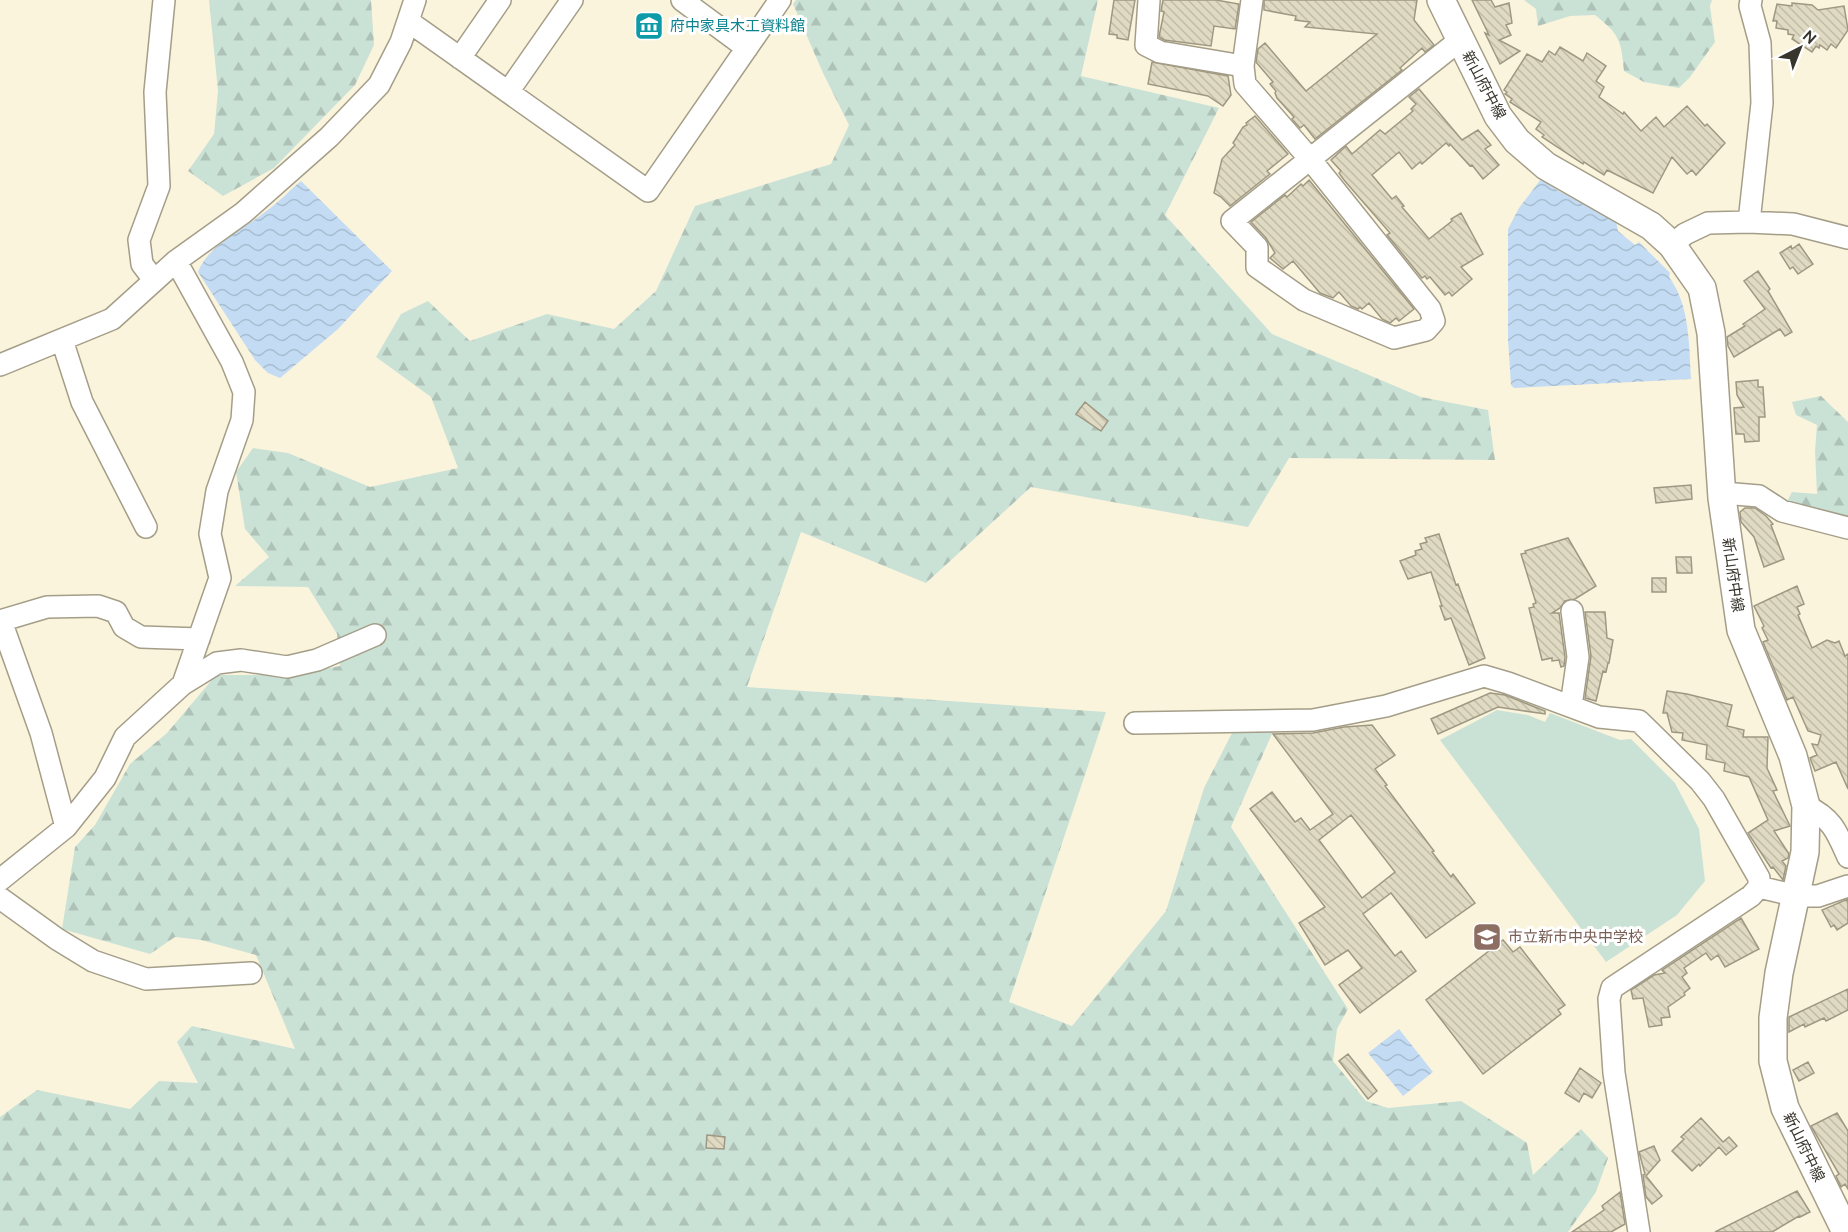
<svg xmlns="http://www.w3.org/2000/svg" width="1848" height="1232" font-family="Ubuntu,'Noto Sans JP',sans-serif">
<defs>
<pattern id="forest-firs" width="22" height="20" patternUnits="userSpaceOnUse" patternTransform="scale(1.5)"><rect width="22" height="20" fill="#cae2d6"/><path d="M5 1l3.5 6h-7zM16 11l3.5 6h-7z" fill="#aec2b8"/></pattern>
<pattern id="water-waves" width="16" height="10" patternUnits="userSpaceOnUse" patternTransform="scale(1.5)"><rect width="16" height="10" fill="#c3dcf3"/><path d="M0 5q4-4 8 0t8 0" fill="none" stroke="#a8bdd0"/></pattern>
<pattern id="building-back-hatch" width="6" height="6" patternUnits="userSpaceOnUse" patternTransform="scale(1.5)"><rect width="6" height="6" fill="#e0dac3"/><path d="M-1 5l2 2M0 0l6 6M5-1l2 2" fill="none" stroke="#c1bca8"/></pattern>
</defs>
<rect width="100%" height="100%" fill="#fbf4dd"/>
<!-- forest -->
<path fill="url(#forest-firs)" d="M209 0H371L374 45 355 85 274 168 223 196 188 171 214 134 218 91Z
M796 0H1098L1081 76 1219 108 1165 215 1272 334 1421 397 1488 410 1495 460 1289 458 1248 527 1031 487 926 583 801 532 747 687 1106 712 1009 1002 1072 1026 1166 911 1204 788 1233 731 1275 727 1231 827 1348 1009 1337 1029 1333 1061 1366 1101 1388 1108 1461 1101 1527 1143 1533 1175 1581 1129 1608 1158 1596 1192 1568 1232H0V1117L37 1090 130 1109 159 1081 198 1083 177 1042 192 1026 295 1049 256 955 201 940 175 937 150 954 62 929 75 847 95 825 130 764 167 733 216 675H290L340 666 337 634 308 587 235 586 269 557 245 529 236 472 253 448 288 453 370 487 458 468 431 397 376 357 401 314 428 301 470 341 547 314 614 329 656 291 695 206 831 164 849 125 823 73 793 4Z
M1524 0H1712L1710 6 1715 42 1690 77 1679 88 1644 82 1624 71C1621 40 1620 35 1595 15L1570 16 1538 26 1536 9Z
M1821 396 1848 422V527L1783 509 1792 492 1817 494 1815 451 1817 425 1796 415 1792 402Z"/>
<!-- pitch -->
<path fill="#cae2d6" d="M1497 710 1528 715 1545 722 1550 713 1620 740 1631 739 1675 783 1699 829 1705 881 1677 915 1606 962 1440 740Z"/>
<!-- water -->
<path fill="url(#water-waves)" d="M1541 179 1557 190 1616 221 1618 231 1635 245 1639 242 1670 273 1669 277C1690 305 1689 345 1691 379L1514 388 1511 385 1508 340V229L1519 208Z
M301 181 392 271 338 329 280 378 268 373 255 360 198 272C207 246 244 229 265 212 278 203 289 191 301 181Z
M1399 1029 1433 1072 1403 1096 1368 1053Z"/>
<!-- building -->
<path fill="url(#building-back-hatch)" stroke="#9e9883" stroke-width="1.5" fill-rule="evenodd" d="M1114 0H1135L1128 40 1117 38V35L1109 34Z
M1163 0H1216L1239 4 1235 29 1214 26 1211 46 1164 40 1159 37 1164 12 1161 11Z
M1264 0H1417L1414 20 1434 45 1425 52 1422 48 1400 68 1402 70 1315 139 1304 125 1300 128 1292 119 1294 117 1277 98 1275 93 1276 91 1270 84 1273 82 1256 62 1258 49 1265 43 1306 91 1377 34 1305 27 1310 22 1295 20 1296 16 1264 10Z
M1472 0H1491L1495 7 1509 3 1512 23 1506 25 1511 35 1499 40 1520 51 1500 64 1485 33 1489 35Z
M1792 3 1812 5 1818 10 1844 6 1848 30 1836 48 1831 44 1827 50 1820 45 1819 48 1816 46 1812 52 1792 39 1794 35 1788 34V30L1776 28 1777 21H1773L1777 4 1792 6Z
M1560 47 1583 61 1587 53 1606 66 1596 81 1604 87 1599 97 1623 114 1624 112 1641 131 1656 117 1664 127 1687 106 1705 126 1707 124 1725 143 1696 175 1692 170 1687 174 1672 157 1653 193 1607 170 1604 175 1584 162 1583 164 1542 137 1544 135 1536 129 1541 122 1510 102 1512 99 1505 94 1507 92 1504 90 1527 54 1542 62 1549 51 1555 55Z
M1152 62 1228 76 1231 95 1223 106 1208 96 1148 84Z
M1419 89 1462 140 1478 130 1491 145 1485 149 1499 165 1483 179 1472 165 1470 166 1450 144 1449 146 1446 143 1422 164 1420 162 1412 169 1399 152 1372 175 1392 199 1396 196 1404 206 1402 207 1429 239 1452 221 1451 219 1461 213 1483 254 1461 267 1472 279 1452 296 1449 292 1445 295 1430 277 1427 279 1425 276 1422 278 1387 235 1390 233 1344 180 1339 173 1341 171 1331 160 1346 146 1352 154 1380 130 1385 134 1413 111 1411 109 1416 104 1409 97Z
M1255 116 1288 154 1267 171 1270 174 1230 206 1221 197 1214 193 1222 159 1235 145 1233 143 1243 127 1247 125 1246 123Z
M1309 180 1414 309 1399 321 1396 318 1390 323 1382 319 1369 303 1362 309 1360 307 1358 309 1351 306 1339 292 1333 298 1320 293 1293 261 1283 269 1270 258 1275 253 1266 238 1251 222 1285 195 1287 197 1301 184 1303 186Z
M1799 244 1813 264 1798 274 1793 267 1790 269 1780 253 1791 246 1792 249Z
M1758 271 1770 289 1768 291 1792 332 1785 336 1780 329 1734 357 1728 346 1727 337 1745 326 1743 324 1765 309 1744 281Z
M1758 380V387H1763L1765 417H1759V441L1745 442 1744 434H1736L1734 408 1744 407 1737 395 1736 382Z
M1085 402 1108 421 1101 431 1076 414Z
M1691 485 1692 499 1656 503 1654 488Z
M1745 508H1755L1766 516 1773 524 1771 525 1784 559 1764 567 1754 537 1741 522 1740 512Z
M1439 534 1456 585 1458 584 1485 658 1469 665 1451 618 1445 620 1440 606H1442L1431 572 1408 579 1400 561 1416 555 1415 551 1422 549 1420 544 1427 542 1425 538Z
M1568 538 1596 586 1575 599 1565 601 1560 608 1552 613H1559L1565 657 1564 666 1561 667 1559 660 1552 661V658L1542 660 1529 608 1534 607 1533 604 1536 603 1521 554 1526 553 1525 551Z
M1676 557H1691L1692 573H1677Z
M1652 578H1666V592H1652Z
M1797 586 1804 604 1797 607 1800 614 1798 615 1812 648 1827 640 1835 643 1839 641 1845 656 1848 654V789L1836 762 1815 771 1810 758 1817 755 1812 744 1818 745 1821 735 1808 731 1793 697 1787 700 1763 642 1768 640 1762 628 1764 626 1754 606Z
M1585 612H1605L1607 638 1613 640 1609 663H1608L1606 672 1603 671 1596 701 1585 698 1591 656Z
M1667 691 1687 694 1732 705 1727 726 1744 730 1743 737H1768L1767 768 1777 790 1773 791 1790 826 1774 831 1789 854 1788 858 1782 861 1786 866 1783 880 1773 867 1771 868 1748 833 1768 820 1749 777 1724 771 1725 763 1706 759 1707 745 1682 740 1683 733 1672 732 1667 713H1663Z
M1490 693 1505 695 1545 711V714L1498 707 1438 734 1431 719Z
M1372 725 1395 755 1375 769 1387 785 1385 786 1434 851 1432 852 1451 877 1453 874 1475 903 1426 938 1391 893 1363 914 1395 956 1401 951 1416 971 1360 1013 1339 985 1362 968 1348 950 1325 965 1299 923 1325 907 1250 809 1272 792 1295 822 1301 818 1310 830 1333 814 1273 734 1313 733 1344 727ZM1351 815 1395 872 1362 898 1319 840Z
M1848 899V923L1837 930 1834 925 1831 927 1822 910Z
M1741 918 1759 949 1725 967 1718 955 1711 960 1706 953 1684 968 1687 973 1682 977 1690 988 1684 993 1685 995 1668 1007 1670 1017 1661 1018 1662 1025 1649 1027 1643 998 1633 999 1631 990 1654 975 1665 973 1662 970Z
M1503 940 1513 952 1520 947 1565 1005 1558 1010 1561 1014 1483 1074 1426 1000Z
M1848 989V1010L1826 1021 1824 1018 1805 1027 1804 1024 1789 1032V1017Z
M1348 1054 1377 1091 1368 1099 1339 1061Z
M1808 1062 1814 1073 1799 1081 1793 1070Z
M1580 1068 1601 1083 1592 1098 1584 1093 1579 1102 1565 1093Z
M1837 1113 1848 1131V1189L1845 1184 1841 1187 1836 1176 1839 1174 1811 1126Z
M1701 1118 1723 1142 1729 1137 1737 1146 1726 1155 1719 1147 1700 1166 1699 1164 1692 1171 1672 1151 1684 1139 1681 1137Z
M707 1135 725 1137 724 1149 706 1148Z
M1654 1146 1660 1160 1646 1176 1662 1196 1652 1204 1646 1197 1643 1175 1645 1174 1639 1152Z
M1797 1191 1810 1212 1800 1217 1799 1216 1772 1232H1715Z
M1620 1192 1625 1224 1611 1232H1572L1604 1210 1602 1206Z"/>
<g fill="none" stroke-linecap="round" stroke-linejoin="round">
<!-- minor casing -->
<g stroke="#a49d88" stroke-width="24">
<path id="minor" d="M682 0 747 48
M1149 0 1146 45 1160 52 1243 66
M1252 0 1243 66 1245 84 1310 159 1430 309 1434 321 1426 330 1394 338 1304 300 1257 267V247L1232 221 1460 40
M408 21 648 191 780 0
M460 58 500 0
M508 92 572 0
M1749 222 1762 103 1760 43 1750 6 1751 0
M1672 245 1685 234 1708 223 1749 222 1793 224 1848 238
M154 280 142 264 139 240 159 186 155 92 164 0
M62 340 82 402 146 527
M0 365 112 319 176 261 243 213 329 137 379 85 401 42 415 0
M1722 498 1735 494 1759 496 1782 511 1848 528
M0 621 47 607 98 606 116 612 124 627 141 637 199 639
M1 621 41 733 66 827
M183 684 217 663 241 660 287 667 317 660 375 635
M1571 706 1578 657 1572 611
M1135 723 1313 720 1386 706 1484 676 1508 683 1599 717 1639 721 1700 781 1714 799 1759 878V887L1751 896 1612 988 1609 999 1614 1073 1639 1232
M1806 806C1832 818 1837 832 1848 857
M0 880 66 827 105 778 125 737 183 684 220 578 210 534 217 491 242 420 244 392 232 362 176 261
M1759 887 1797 896H1818L1848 886
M0 898 57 939 93 961 146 979 251 973"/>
</g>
<!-- major casing -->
<g stroke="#a49d88" stroke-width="30">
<path id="major" d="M1441 0 1498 116 1517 141 1546 166 1651 226 1672 245 1702 288 1711 333 1722 498 1741 630 1793 756 1806 806 1805 852 1779 973 1773 1018V1061L1785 1108 1846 1232"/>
</g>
<!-- minor -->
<use href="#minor" stroke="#fff" stroke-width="21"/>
<!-- major -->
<use href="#major" stroke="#fff" stroke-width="27"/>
</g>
<!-- icons -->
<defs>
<g id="museum-square" transform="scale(1.5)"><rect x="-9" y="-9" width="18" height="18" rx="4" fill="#0f9aa8" stroke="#fff"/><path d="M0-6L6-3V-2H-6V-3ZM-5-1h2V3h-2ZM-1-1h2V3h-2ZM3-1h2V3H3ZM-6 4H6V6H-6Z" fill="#fff"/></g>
<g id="school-square" transform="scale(1.5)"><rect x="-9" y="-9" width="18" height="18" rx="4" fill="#8d6e63" stroke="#fff"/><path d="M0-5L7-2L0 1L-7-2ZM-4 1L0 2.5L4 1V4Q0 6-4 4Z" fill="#fff"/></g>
</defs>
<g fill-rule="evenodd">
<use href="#museum-square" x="649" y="26"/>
<use href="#school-square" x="1487" y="937"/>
</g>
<g text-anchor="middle" stroke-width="6" stroke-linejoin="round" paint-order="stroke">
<!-- culture labels -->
<g font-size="15" fill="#0d838f" stroke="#fff" text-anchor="start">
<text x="670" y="31">府中家具木工資料館</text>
</g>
<!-- street labels -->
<g font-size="15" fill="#37352c" stroke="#fff">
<text transform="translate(1484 85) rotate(62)" y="5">新山府中線</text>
<text transform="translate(1733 575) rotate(82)" y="5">新山府中線</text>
<text transform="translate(1804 1147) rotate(64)" y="5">新山府中線</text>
</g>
<!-- education labels -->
<g font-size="15" fill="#785e54" stroke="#fff" text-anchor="start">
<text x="1508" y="942">市立新市中央中学校</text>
</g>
</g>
<!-- north arrow -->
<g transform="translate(1800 48) rotate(42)" stroke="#ffffff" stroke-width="4.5" paint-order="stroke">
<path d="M0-4.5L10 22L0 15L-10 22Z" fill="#37352c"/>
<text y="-9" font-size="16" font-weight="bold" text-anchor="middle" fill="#37352c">N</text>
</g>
</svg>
